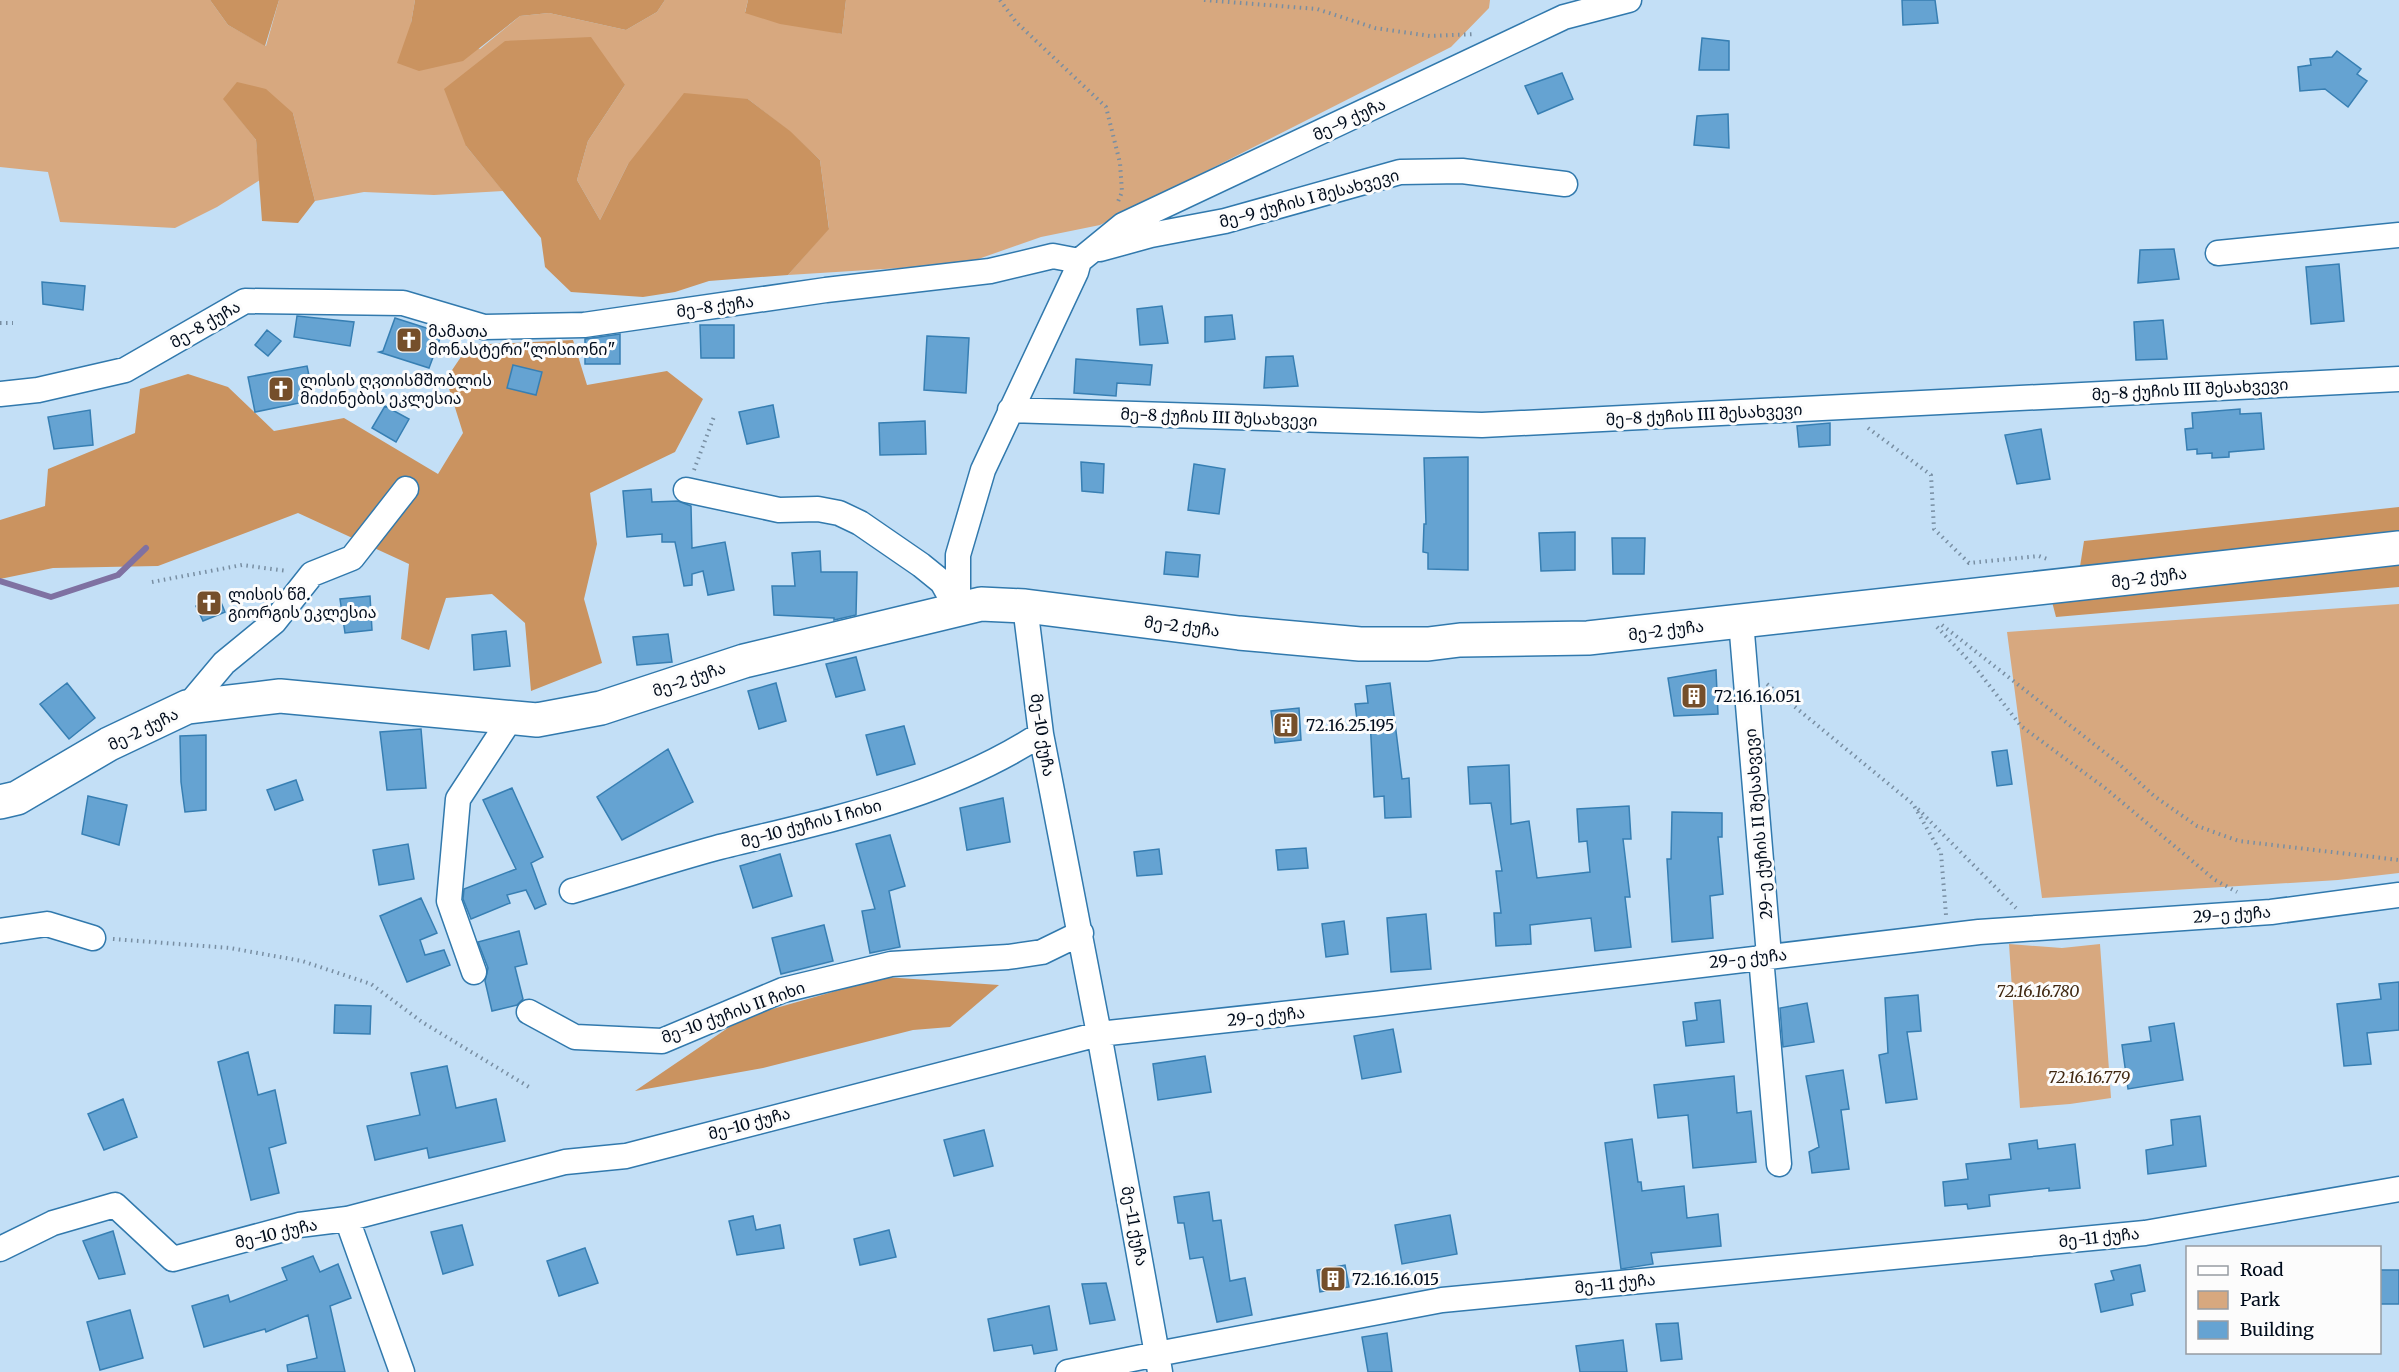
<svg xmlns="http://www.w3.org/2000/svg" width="2399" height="1372" font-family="Merriweather,'Noto Sans Georgian',serif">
<rect width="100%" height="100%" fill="#c3dff6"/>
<!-- green -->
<path fill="#d7a87f" d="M0 0H210L228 25 266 46 279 0H415L411 23 480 49 520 16 549 13 626 30 657 12 665 0H748L745 12 842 34 846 0H1490L1489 8 1451 47 1100 225 1041 237 964 264 788 275 829 228 820 160 789 131 748 99 628 164 600 220 577 180 588 141 625 85 466 146 503 191 434 195 364 192 315 201 293 113 224 99 256 140 260 180 217 207 175 228 60 222 48 172 0 167Z
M2399 604V873L2338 880 2042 898 2007 632Z
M2009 944 2062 948 2100 944 2111 1098 2070 1104 2020 1108Z"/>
<!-- forest -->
<path fill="#ca9360" d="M210 0H279L265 46 228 25Z
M415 0H665L657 12 626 30 549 13 520 16 463 61 419 71 397 63 411 23Z
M748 0H846L842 34 780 24 745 13Z
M591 37 625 85 588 141 577 180 600 220 628 164 684 93 748 99 790 131 820 160 829 229 788 275 709 281 675 292 643 297 571 292 545 267 541 238 466 146 444 89 505 41Z
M237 82 266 89 293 113 315 201 298 223 262 221 256 140 223 99Z
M573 340 587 385 667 371 703 399 675 452 590 493 597 544 584 599 602 663 531 691 525 623 492 594 446 598 429 650 401 639 409 564 298 513 158 566 53 568 0 579V520L45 506 48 469 135 433 140 389 188 374 228 387 274 431 344 418 438 474 463 433 446 379 469 345Z
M2399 507V537L2079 573 2084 541Z
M2399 557V587L2056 617 2051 598Z
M885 977 999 985 950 1027 913 1030 763 1068 635 1091 744 1017Z"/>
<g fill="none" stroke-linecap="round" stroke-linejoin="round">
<!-- stream -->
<path stroke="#7f71a2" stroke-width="6" d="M0 581 51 597 118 575 146 548"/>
</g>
<!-- building -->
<path fill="#65a3d2" stroke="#377fb3" stroke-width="1.5" d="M1902 0H1935L1938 23 1903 25Z
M1702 38 1729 41V70H1699Z
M2337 51 2361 69 2357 74 2367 81 2348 107 2325 89 2300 91 2298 67 2311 65 2310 59 2332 57Z
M1562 73 1573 99 1538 114 1525 86Z
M1728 114 1729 148 1694 145 1697 116Z
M2174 249 2179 279 2138 283 2140 250Z
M2339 264 2344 321 2311 324 2306 267Z
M42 282 85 286 83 310 43 304Z
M1162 306 1168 343 1140 345 1137 309Z
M1232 315 1235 339 1205 342V317Z
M297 316 354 322 350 346 294 337Z
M395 318 442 333 429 368 379 352 383 351Z
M2163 320 2167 359 2136 360 2134 322Z
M700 325H734V358H701Z
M267 330 281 341 268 356 255 345Z
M620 334V364H585V339Z
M927 336 969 338 966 393 924 390Z
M1293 356 1298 386 1264 388 1266 357Z
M1076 359 1152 365 1150 385 1117 383 1116 396 1074 393Z
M513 365 542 372 536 395 507 388Z
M307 366 314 400 255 412 248 377Z
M773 405 779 437 747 444 739 412Z
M385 406 409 419 396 442 372 428Z
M2240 409V414L2261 413 2264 449 2229 452V457L2212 458V453L2197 454V449L2187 450 2185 429 2193 428 2192 413Z
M90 410 93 445 54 449 48 417Z
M925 421 926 454 880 455 879 423Z
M1830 423V445L1799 447 1797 426Z
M2041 429 2050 479 2017 484 2005 435Z
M1468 457V570L1428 569V553L1423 552 1424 524H1426L1424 458Z
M1081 462 1104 464 1103 493 1082 491Z
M1194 464 1225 469 1219 514 1188 510Z
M651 489 652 502 678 501 691 506 692 548 725 542 734 590 708 595 703 571 692 574V585L684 586 675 542H662V534L627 537 623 491Z
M1575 532V570L1541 571 1539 533Z
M1612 538H1645L1644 574H1613Z
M820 551 821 572H857L856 615 834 620V618L774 615 772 586H795L792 553Z
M1166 552 1200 555 1198 577 1164 574Z
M218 595 225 612 203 621 196 606Z
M370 596 372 630 345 633 340 599Z
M506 631 510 666 474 670 472 635Z
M668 634 672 662 637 665 633 637Z
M856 657 865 690 836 697 826 664Z
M1716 670 1718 714 1674 716 1668 678Z
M67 683 95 718 69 739 40 704Z
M776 683 786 721 759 729 748 691Z
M1390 683 1402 779 1409 778 1411 817 1385 818 1384 796 1374 797 1370 719 1357 720 1355 704 1368 703 1366 686Z
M1299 708 1301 740 1275 743 1271 711Z
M904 726 915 764 877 775 866 735Z
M421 729 426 788 387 790 380 732Z
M206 735V810L185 812 181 782 180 736Z
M668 749 693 802 622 840 597 797Z
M2007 750 2012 784 1997 786 1992 752Z
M1509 765 1511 824 1529 821 1537 878 1590 872 1587 841 1579 842 1577 809 1629 806 1631 839H1623L1630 897H1625L1631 947 1595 951 1591 918 1530 925 1531 944 1496 946 1494 913H1501L1496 871H1502L1491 803 1470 804 1468 767Z
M296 780 303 800 275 810 267 790Z
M512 788 543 857 531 863 546 904 535 909 526 890 507 895 510 903 471 919 463 899 464 889 516 869 483 800Z
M88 796 127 805 119 845 82 834Z
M1003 798 1010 842 967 850 960 808Z
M1672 812 1722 813V837H1718L1723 894 1710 896 1713 938 1672 942 1667 859H1671Z
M890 835 905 886 889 891 900 947 870 953 862 911 875 909 856 844Z
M408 844 414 879 379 885 373 850Z
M1306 848 1308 868 1278 870 1276 850Z
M1159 849 1162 874 1137 876 1134 852Z
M780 854 792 896 753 908 740 866Z
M421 898 437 933 420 940 425 955 444 950 450 965 407 982 380 916Z
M1426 914 1431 969 1391 972 1387 918Z
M1344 921 1348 954 1326 957 1322 924Z
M824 925 833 961 781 974 772 938Z
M519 931 527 964 515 967 523 999 517 1005 492 1011 485 981 488 968 478 942Z
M2399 982V1030L2367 1033 2371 1064 2344 1066 2337 1004 2381 999 2379 984Z
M1918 995 1921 1031 1907 1032 1917 1099 1886 1103 1879 1055 1888 1053 1885 998Z
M1720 1000 1724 1042 1686 1046 1683 1022 1697 1020 1695 1003Z
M1807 1003 1814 1042 1783 1047 1780 1008Z
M335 1005 371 1006 370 1034 334 1033Z
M2174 1023 2183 1080 2128 1089 2122 1045 2151 1041 2149 1027Z
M1393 1029 1401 1072 1362 1079 1354 1036Z
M248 1052 258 1095 275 1090 286 1143 269 1148 279 1193 251 1200 218 1062Z
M1205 1056 1211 1092 1158 1100 1153 1064Z
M447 1066 456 1108 496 1099 505 1141 429 1158 427 1148 375 1160 367 1126 420 1115 411 1073Z
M1843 1070 1849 1109 1841 1110 1849 1169 1812 1173 1809 1152 1819 1147 1806 1076Z
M1734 1076 1737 1113 1751 1111 1756 1162 1693 1168 1688 1115 1658 1118 1654 1085Z
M123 1099 137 1137 104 1150 88 1114Z
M2200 1116 2206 1166 2148 1174 2146 1150 2173 1145 2171 1120Z
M984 1130 993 1166 954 1176 944 1140Z
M1632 1139 1638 1182H1641L1642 1191 1684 1186 1687 1218 1718 1214 1721 1246 1651 1253 1653 1264 1621 1269 1605 1143Z
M2037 1140 2038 1149 2075 1144 2080 1188 2049 1191V1188L1989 1195 1990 1206 1968 1209 1967 1204 1945 1206 1943 1182 1968 1179 1966 1164 2011 1159 2009 1144Z
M1209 1192 1213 1221 1221 1220 1230 1281 1245 1278 1252 1315 1217 1322 1203 1257 1190 1259 1184 1223H1178L1174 1197Z
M1450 1215 1457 1254 1402 1264 1395 1225Z
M753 1216 756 1230 780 1225 784 1248 737 1255 729 1221Z
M462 1225 473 1265 443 1274 431 1232Z
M889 1230 896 1257 860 1265 854 1239Z
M113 1231 125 1274 99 1279 83 1241Z
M585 1248 598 1283 559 1296 547 1261Z
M313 1256 320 1272 338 1264 351 1298 330 1306 345 1372H288L287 1365 317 1358 308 1315 266 1332 265 1329 204 1347 192 1306 228 1295 230 1302 287 1280 282 1268Z
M1345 1265 1349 1287 1320 1292 1317 1270Z
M2140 1265 2145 1291 2131 1294 2133 1305 2101 1312 2095 1284 2114 1280 2111 1271Z
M2379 1270H2399V1304H2379Z
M1106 1283 1115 1320 1090 1324 1082 1284Z
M1049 1306 1057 1350 1034 1354 1032 1345 994 1351 988 1319Z
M130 1310 143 1358 100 1370 87 1322Z
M1678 1323 1682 1359 1661 1361 1656 1324Z
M1387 1333 1392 1372H1368L1362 1337Z
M1623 1340 1627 1372H1580L1576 1346Z"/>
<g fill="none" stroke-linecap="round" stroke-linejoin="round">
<!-- minor casing -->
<g stroke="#3179ad" stroke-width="27">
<path id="minor" d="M1100 249 1151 235 1225 221 1400 172 1462 171 1565 184
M2218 253 2399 235
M1079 261 1123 225 1564 17 1629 0
M0 394 38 390 125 370 245 301 403 303 484 327 584 325 826 290 990 271 1053 256 1079 261
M1010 410 1482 425 2399 379
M686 490 779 510 818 509 839 513 860 523 921 565 942 582 956 607
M958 609V555L983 470 1076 272 1079 261
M1741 621 1769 956
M187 707 224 663 274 622 312 574 352 558 406 489
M572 891C620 877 668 861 716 848 827 820 944 798 1041 734
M2399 895 2271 912 1979 932 1375 1004 1099 1034 1157 1354 1442 1300 2145 1233 2399 1189
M0 931 47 924 93 938
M1761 957 1779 1164
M474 972 449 901 458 799 511 718
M529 1012 575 1037 662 1041 783 990 891 964 1008 957 1042 952 1081 933
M347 1219 402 1372
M0 1249 53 1223 115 1205 173 1259 299 1225 347 1219 565 1162 626 1156 1099 1034 1041 734 1025 606
M1068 1372 1157 1354 1160 1372"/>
</g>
<!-- secondary casing -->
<g stroke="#3179ad" stroke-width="36">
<path id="secondary" d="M0 802 17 798 109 744 187 707 280 696 537 720 601 708 744 661 981 604 1025 606 1239 633 1360 644H1428L1460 640 1588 638 2399 548"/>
</g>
<!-- path -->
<path stroke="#788ea2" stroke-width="4" stroke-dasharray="1.5 4.5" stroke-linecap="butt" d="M1000 0 1016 22 1106 107 1120 163 1122 192 1117 204
M1204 0 1317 9 1375 28 1430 36 1475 34
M0 323H13
M1868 428 1931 475 1934 529 1969 563 2039 556 2047 559
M694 470 715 414
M152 582 242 565 287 571
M1942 625 2118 763 2154 796 2197 826 2239 841 2399 860
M1937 627 1975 667 2021 726 2105 788 2215 880 2237 892
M1767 684 1913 804 1941 853 1946 915
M1918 809 2016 908
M113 939 230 948 302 961 371 984 422 1022 529 1087"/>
<!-- minor -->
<use href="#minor" stroke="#fff" stroke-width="24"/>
<!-- secondary -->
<use href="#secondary" stroke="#fff" stroke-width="33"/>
</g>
<!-- icons -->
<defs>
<g id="church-square" transform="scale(1.35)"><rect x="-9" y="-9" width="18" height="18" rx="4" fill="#754f2b" stroke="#fcfcfc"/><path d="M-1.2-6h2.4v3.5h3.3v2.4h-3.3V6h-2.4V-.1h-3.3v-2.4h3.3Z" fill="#fff"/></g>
<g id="building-square" transform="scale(1.35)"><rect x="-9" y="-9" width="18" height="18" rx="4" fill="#754f2b" stroke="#fcfcfc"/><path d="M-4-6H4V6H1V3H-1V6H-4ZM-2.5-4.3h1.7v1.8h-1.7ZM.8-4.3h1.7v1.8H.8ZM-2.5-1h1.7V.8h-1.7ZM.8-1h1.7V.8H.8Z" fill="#fff"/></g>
</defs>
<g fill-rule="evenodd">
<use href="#church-square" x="409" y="340"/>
<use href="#church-square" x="281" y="389"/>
<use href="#church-square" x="209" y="603"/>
<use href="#building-square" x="1694" y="696"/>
<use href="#building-square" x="1286" y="725"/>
<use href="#building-square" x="1333" y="1279"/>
</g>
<g text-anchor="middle" stroke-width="6" stroke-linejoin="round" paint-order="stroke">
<!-- street labels -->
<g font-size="16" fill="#000c1c" stroke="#fcfcfc">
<text transform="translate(1349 119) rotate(-25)" y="6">მე-9 ქუჩა</text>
<text transform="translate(1309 198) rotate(-15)" y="6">მე-9 ქუჩის I შესახვევი</text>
<text transform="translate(715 306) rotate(-8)" y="6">მე-8 ქუჩა</text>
<text transform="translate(205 324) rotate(-30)" y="6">მე-8 ქუჩა</text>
<text transform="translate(2190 389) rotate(-3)" y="6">მე-8 ქუჩის III შესახვევი</text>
<text transform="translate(1704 414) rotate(-3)" y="6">მე-8 ქუჩის III შესახვევი</text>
<text transform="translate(1219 417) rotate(2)" y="6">მე-8 ქუჩის III შესახვევი</text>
<text transform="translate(2149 577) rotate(-7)" y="6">მე-2 ქუჩა</text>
<text transform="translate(1182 626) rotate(7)" y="6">მე-2 ქუჩა</text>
<text transform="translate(1666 630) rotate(-7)" y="6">მე-2 ქუჩა</text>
<text transform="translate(689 679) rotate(-19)" y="6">მე-2 ქუჩა</text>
<text transform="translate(143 729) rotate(-26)" y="6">მე-2 ქუჩა</text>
<text transform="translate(1043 735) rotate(81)" y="6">მე-10 ქუჩა</text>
<text transform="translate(811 823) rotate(-15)" y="6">მე-10 ქუჩის I ჩიხი</text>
<text transform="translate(1758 824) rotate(-95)" y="6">29-ე ქუჩის II შესახვევი</text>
<text transform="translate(2232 914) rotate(-4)" y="6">29-ე ქუჩა</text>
<text transform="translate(1748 958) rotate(-6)" y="6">29-ე ქუჩა</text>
<text transform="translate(733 1012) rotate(-20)" y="6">მე-10 ქუჩის II ჩიხი</text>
<text transform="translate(1266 1016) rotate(-6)" y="6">29-ე ქუჩა</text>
<text transform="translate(749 1123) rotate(-15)" y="6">მე-10 ქუჩა</text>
<text transform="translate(1135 1226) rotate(79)" y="6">მე-11 ქუჩა</text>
<text transform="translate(276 1233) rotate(-13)" y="6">მე-10 ქუჩა</text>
<text transform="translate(2099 1237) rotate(-6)" y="6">მე-11 ქუჩა</text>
<text transform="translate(1615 1283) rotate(-6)" y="6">მე-11 ქუჩა</text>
</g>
<!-- poi labels -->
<g font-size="16" fill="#000c1c" stroke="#fcfcfc" text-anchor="start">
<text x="428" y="337">მამათა<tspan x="428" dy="18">მონასტერი"ლისიონი"</tspan></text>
<text x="300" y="386">ლისის ღვთისმშობლის<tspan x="300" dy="18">მიძინების ეკლესია</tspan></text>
<text x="228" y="600">ლისის წმ.<tspan x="228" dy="18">გიორგის ეკლესია</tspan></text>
<text x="1714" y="702">72.16.16.051</text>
<text x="1306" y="731">72.16.25.195</text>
<text x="1352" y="1285">72.16.16.015</text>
</g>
<!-- park labels -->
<g font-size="16" font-style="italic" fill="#3f2711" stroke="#fcfcfc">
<text x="2038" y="997">72.16.16.780</text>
<text x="2089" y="1083">72.16.16.779</text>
</g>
</g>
<!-- legend -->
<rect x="2186" y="1246" width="195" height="108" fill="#fcfcfc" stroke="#979ca2" stroke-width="1.5"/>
<rect x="2198" y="1266" width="30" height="9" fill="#ffffff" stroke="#979ca2" stroke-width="1.5"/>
<text x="2240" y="1276" font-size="18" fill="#000c1c">Road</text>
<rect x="2198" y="1291" width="30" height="18" fill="#d7a87f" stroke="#979ca2" stroke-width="1.5"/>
<text x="2240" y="1306" font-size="18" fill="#000c1c">Park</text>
<rect x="2198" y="1321" width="30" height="18" fill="#65a3d2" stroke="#979ca2" stroke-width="1.5"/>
<text x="2240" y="1336" font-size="18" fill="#000c1c">Building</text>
</svg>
